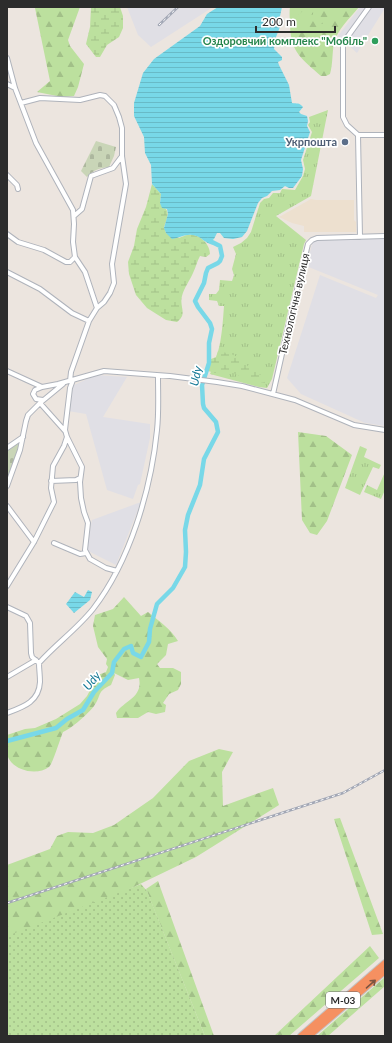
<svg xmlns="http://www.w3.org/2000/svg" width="392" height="1043" font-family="Lato,sans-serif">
<defs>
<pattern id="grass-tufts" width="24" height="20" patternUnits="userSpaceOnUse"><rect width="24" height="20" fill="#bce09e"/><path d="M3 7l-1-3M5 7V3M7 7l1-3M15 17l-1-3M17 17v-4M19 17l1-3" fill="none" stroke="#a2c088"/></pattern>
<pattern id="forest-firs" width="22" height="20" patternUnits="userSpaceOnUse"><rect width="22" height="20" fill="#bce09e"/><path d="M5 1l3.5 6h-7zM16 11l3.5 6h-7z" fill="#a2c088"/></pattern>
<pattern id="wetland-marsh" width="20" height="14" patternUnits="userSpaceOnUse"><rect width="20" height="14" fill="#bce09e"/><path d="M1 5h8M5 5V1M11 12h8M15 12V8" fill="none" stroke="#a2c088"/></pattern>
<pattern id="cemetery-stones" width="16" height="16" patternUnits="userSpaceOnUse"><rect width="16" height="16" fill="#c9d5b7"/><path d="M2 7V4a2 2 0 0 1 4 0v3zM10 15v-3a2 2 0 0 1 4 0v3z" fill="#adb79e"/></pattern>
<pattern id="park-crowns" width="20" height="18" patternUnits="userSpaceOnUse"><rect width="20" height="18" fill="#bce09e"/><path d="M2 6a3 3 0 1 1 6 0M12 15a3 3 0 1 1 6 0" fill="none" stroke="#a2c088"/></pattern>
<pattern id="garden-dots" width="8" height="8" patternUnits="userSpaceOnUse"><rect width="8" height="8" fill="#bce09e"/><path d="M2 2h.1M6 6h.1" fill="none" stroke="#a2c088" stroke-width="1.8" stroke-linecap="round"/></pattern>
<pattern id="water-rules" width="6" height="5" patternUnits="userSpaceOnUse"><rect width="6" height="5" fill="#78d8e8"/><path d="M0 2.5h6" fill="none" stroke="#68bac7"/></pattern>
</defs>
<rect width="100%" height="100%" fill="#ece5df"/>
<!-- industrial -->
<path fill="#e0dfe5" d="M127 7H213L151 47 138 35Z
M360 7H385V8L357 53 338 36Z
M365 238 385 239V426L365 423 301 394 287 378 320 275 376 298 378 295 306 266 313 241 315 239Z
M96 375 127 377 103 417 150 424V438L140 484 138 485 133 499 107 490 86 414 68 411 72 386Z
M141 502 116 565 86 550 92 520Z"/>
<!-- education -->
<path fill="#ede0cf" d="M311 199 316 200H354V220L356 222V232H304V226L292 223 279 217Z"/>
<!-- grass -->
<path fill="url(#grass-tufts)" d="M328 110 311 196 276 216 306 240 304 244 272 379 267 388 259 387 210 374C221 350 222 333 224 306H219L217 301 209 300V294H216L219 290 220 280 232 281 234 275 232 269 236 254 233 247 241 243 247 238 251 232 260 203 264 199 269 198 273 193H280L282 189 295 190 303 176 305 169 303 160 312 132 308 125 310 122 309 117Z
M360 446 367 449 364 457 381 465 379 469 373 467 360 495 345 488Z
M385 472V490L381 499 364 492 367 485 377 490Z"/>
<!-- forest -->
<path fill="url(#forest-firs)" d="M37 7H80L68 40 70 46 84 64 78 87 74 96 62 97 37 92 50 81 35 8Z
M290 7H359C350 18 337 30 334 43 332 53 333 64 330 74L326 76H321C302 59 291 53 290 26 290 20 289 13 290 7Z
M298 432 326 436 352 455 327 521 317 535 310 533 302 520Z
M124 597 141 616 148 612C159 621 171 629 178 641L168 644 166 655 157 664 160 668H173L181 672V684L178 690 169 694 163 703 166 705 165 712 156 714 148 712 138 718H117L116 713C125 700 143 698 139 678L128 680 114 673 115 675 111 685C96 692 102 695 94 706 89 713 71 729 63 732 60 739 53 763 49 767 37 776 14 771 8 757 6 750 7 742 7 735L25 729 35 728 56 719 80 704 87 696 98 675 106 672 108 667 106 664 107 659 98 647 93 626 95 615 113 609Z
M219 749 233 752 222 772 223 806 273 788 279 805 196 857 92 907 7 937V865L50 849 57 836 68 832 93 833 114 825 153 798 189 761Z
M340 818 383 934 372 935 334 819Z
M158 881 214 1036H205L146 889Z
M370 946 379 958 289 1036H274Z
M385 977V986L328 1036H317Z"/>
<!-- wetland -->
<path fill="url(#wetland-marsh)" d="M91 7H120L123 16V28L119 37 107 45 100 57H96L86 44 90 27Z
M152 184 161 194 160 203C171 212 168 215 164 227L166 233 179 238C182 237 185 235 188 235 199 233 210 244 210 254L206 257 200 256C197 261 196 267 193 273 190 280 184 288 182 296 179 307 188 314 177 322L166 320 147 308 136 295 129 274 128 262 134 246 137 229 146 207Z
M218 351C231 354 243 356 249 368L258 372 265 383 249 380 233 373 224 371 215 373 208 371 211 359 216 357Z"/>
<!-- cemetery -->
<path fill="url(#cemetery-stones)" d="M96 141 116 147 114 156 109 167C100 168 93 170 87 177L81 171Z
M16 444H20L21 445 7 485V450Z"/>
<!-- park -->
<path fill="url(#park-crowns)" d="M307 7H308L328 29 323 32 308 15 297 24 293 20Z"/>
<!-- garden -->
<path fill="url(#garden-dots)" d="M141 884 147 891 205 1036H7V936Z"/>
<!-- water -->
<path fill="url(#water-rules)" d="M218 7H282L279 21 280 27 276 37 274 49 282 57V60L278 62 279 65 289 85 292 103C297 104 299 102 303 107L299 112 301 114 307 116 308 121 307 126 310 132 301 160 303 169 302 176 293 188H289L285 186 280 190 272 191 267 196 262 198 258 203 247 231 242 237 233 239 224 238 220 233H217L214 239 211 241 217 245C204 245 203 236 192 235 186 234 179 238 172 239L166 233 164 228 168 214 167 209 162 208 160 203 161 194 152 184 151 165 145 153 144 137 134 116V103L143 73 154 59 200 26 207 14Z
M88 590 92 592 90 600 74 613 66 604 75 592 84 597Z"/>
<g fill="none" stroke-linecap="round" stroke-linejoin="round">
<!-- river -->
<path stroke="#78d8e8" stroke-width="4.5" d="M7 741 56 728 67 719 83 710 94 692 112 673 114 662 124 649 131 646 133 653 141 657 149 642 150 629 157 604 173 588 185 567 186 552 185 530 188 515 200 485 204 459 218 432 216 422 204 408 203 404 202 385 209 363V343L212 329 210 323 198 307 195 301 204 283 206 273 208 268 218 263 220 261 222 256 220 246 208 240"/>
<!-- minor casing -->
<g stroke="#afb3bb" stroke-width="6">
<path id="minor" d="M7 58 15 88 36 143 73 210 74 224 73 242 75 257 85 272 97 308
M7 84 15 88
M21 103 40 98 80 100 100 95 105 96 114 105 119 117 122 128V156L126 184 112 264 114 283 110 293 104 302 97 308 89 321 71 372 70 381
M358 135H385
M7 175 17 185 18 189
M74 216 82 209 91 176 113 168 122 156
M7 234 18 242 44 250 66 262H70L75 257
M360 237 358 135 347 125 343 117V43L369 7
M7 272 40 289 72 313 89 321
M7 371 42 387
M73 380 70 388 65 430 67 437 82 467 80 482 81 498 84 512 88 523 85 550 90 559 106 568 117 571
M273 394 286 336 308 244 312 240 317 238 385 236
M43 400 36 399 33 394 35 390 42 387 58 384 104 371 170 376 217 382 242 386 295 400 354 425 385 430
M40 403 65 431
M7 448 23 437
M51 481 76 480 80 478
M7 486 20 450 26 421 28 415 40 403 63 384
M7 506 34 542
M54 543 80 554 86 553
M7 586 34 542 54 502 51 488 53 466 64 446 67 437
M7 607 26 616 30 623 31 653 32 657 39 663
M7 677 36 660
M7 713C23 707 39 702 40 682 40 675 39 669 39 663 56 644 77 629 93 609 130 561 151 490 157 430 159 413 158 394 158 376"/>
</g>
<!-- highway casing -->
<g stroke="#c4c4c4" stroke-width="8">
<path id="highway" d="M301 1036 385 963
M309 1036 385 971"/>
</g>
<!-- minor -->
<use href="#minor" stroke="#fff" stroke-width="4"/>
<!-- highway -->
<use href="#highway" stroke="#f59061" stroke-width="6"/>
<!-- rail casing -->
<g stroke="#a2a7b5" stroke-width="2.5">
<path id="rail" d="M159 25 178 7
M7 903 343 793 385 770"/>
</g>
<!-- rail -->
<use href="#rail" stroke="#fff" stroke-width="1" stroke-dasharray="3" stroke-linecap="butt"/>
</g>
<!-- one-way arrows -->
<defs><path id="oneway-shaft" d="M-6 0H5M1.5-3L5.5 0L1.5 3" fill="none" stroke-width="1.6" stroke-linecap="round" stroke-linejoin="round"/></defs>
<use stroke="#7c5441" href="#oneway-shaft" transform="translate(371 984) rotate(-41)"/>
<!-- markers -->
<circle fill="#2e9e5b" stroke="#fff" stroke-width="1.5" cx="375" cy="41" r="4"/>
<circle fill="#5c6f8a" stroke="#fff" stroke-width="1.5" cx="345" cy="142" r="4"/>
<g text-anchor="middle" stroke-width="3.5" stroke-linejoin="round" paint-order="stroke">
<!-- shield labels -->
<rect fill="#fff" stroke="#6b6b6b" stroke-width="1" x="326" y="992" width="34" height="16" rx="3"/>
<g font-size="10" font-weight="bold" fill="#2c2c2c">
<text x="343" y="1004">М-03</text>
</g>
<!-- leisure labels -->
<g font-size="11" font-weight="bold" fill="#27864d" stroke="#fff" text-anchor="end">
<text x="367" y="45">Оздоровчий комплекс "Мобіль"</text>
</g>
<!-- service labels -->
<g font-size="11" font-weight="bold" fill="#4e5e75" stroke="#fff" text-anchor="end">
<text x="337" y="146">Укрпошта</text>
</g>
<!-- street labels -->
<g font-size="11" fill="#2c2c2c" stroke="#fff">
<text transform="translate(294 304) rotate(-77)" y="4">Технологічна вулиця</text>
</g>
<!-- water labels -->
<g font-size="12" font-style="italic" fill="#157996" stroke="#fff">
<text transform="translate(196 376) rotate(-77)" y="4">Udy</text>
<text transform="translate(92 681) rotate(-51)" y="4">Udy</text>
</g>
</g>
<!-- border -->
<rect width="392" height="1043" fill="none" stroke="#2c2c2c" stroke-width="16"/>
<!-- scale -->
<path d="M256 26v6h79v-6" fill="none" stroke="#2c2c2c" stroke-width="2"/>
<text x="262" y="26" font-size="12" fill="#2c2c2c" stroke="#ffffff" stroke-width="3" paint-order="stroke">200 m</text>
</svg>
